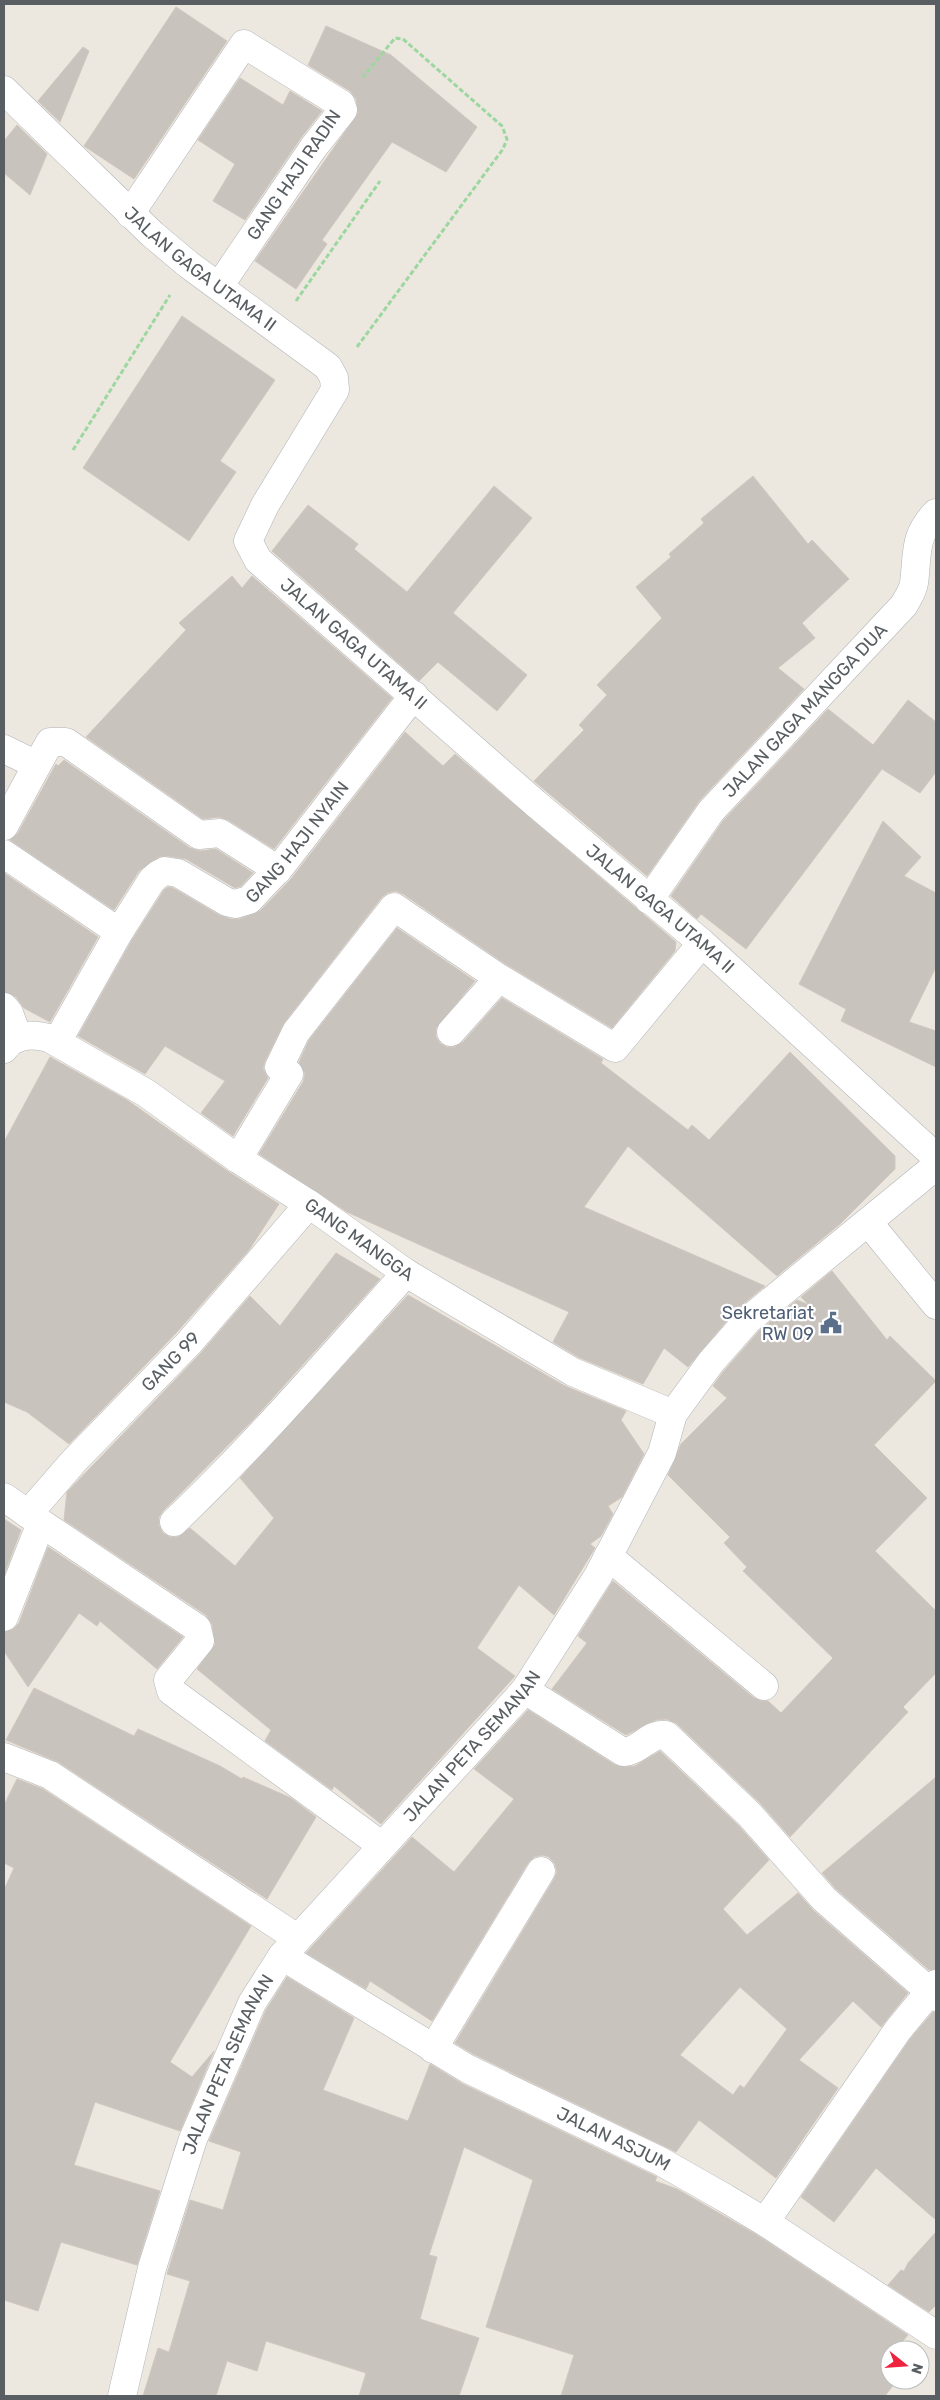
<svg xmlns="http://www.w3.org/2000/svg" width="940" height="2400" font-family="Rubik,sans-serif">
<rect width="100%" height="100%" fill="#ece7df"/>
<!-- building -->
<path fill="#c9c3be" stroke="#d1c7be" fill-rule="evenodd" d="M176 7 227 41 134 179 84 146Z
M326 26 391 55 477 127 446 172 392 142 322 240 327 244 296 289 255 261 358 113 356 99 350 91 308 65Z
M83 47 89 51 60 122 38 101Z
M240 78 283 105 290 91 322 111 300 139 245 220 213 201 235 164 198 140Z
M17 125 47 154 30 195 4 173V141Z
M182 316 275 380 220 461 236 472 189 541 83 468Z
M753 476 808 544 812 540 849 579 802 623 815 638 778 668 804 689 700 800 647 876 534 781 584 730 579 725 607 695 597 685 662 618 636 587 671 557 669 554 704 523 701 519Z
M494 486 532 518 453 613 527 675 497 711 438 662 419 681 272 551 308 505 358 544 354 549 407 592Z
M232 576 242 588 252 576 392 698 274 849 228 820 219 817 203 819 86 737 186 630 179 623Z
M908 700 936 722V772L920 793 882 769 746 949 701 914 697 919 671 896 723 821 828 709 873 745Z
M405 732 443 766 455 754 676 942 675 951 612 1028 507 965 403 894 395 891 387 893 382 897 284 1023 265 1061 263 1068 268 1078 233 1136 201 1113 225 1081 165 1046 145 1074 78 1036 132 940 164 890 168 887 173 888 219 915 231 919H239L260 911 291 879Z
M64 760 190 848 200 851 216 849 253 873 241 886 235 888 186 859 167 856 159 857 139 871 114 910 10 840 18 833 56 764 58 766Z
M883 821 921 857 904 876 936 893V967L909 1022 936 1031V1067L841 1021 846 1009 799 984Z
M4 873 98 937 50 1022 24 1008 16 997 4 992Z
M397 928 475 981 436 1028V1037L440 1043 447 1047H455L463 1042 502 998 603 1059 601 1063 688 1130 692 1125 709 1140 790 1052 895 1156V1169L840 1224 777 1276 628 1146 584 1207 765 1286 736 1310 688 1367 664 1348 643 1384 580 1358 553 1342 569 1312 347 1212 259 1154 303 1082 305 1074 299 1062 309 1040Z
M50 1057 127 1100 229 1172 279 1204 249 1250 177 1332 69 1444 27 1412 4 1402V1142Z
M336 1253 380 1279 252 1421 163 1511 159 1517V1525L163 1533 170 1537H177L190 1528 235 1566 274 1518 240 1478 408 1295 565 1386 626 1411 621 1420 644 1454 622 1497 608 1506 613 1514 601 1536 590 1544 595 1548 554 1615 519 1585 477 1648 515 1676 381 1824 334 1786 332 1790 265 1741 271 1730 197 1669 215 1644 212 1624 206 1615 64 1520 67 1492 200 1354 250 1296 280 1326Z
M832 1271 887 1340 890 1336 936 1381 874 1445 927 1498 875 1551 936 1611V1673L903 1707 908 1712 790 1837 760 1803 676 1723 666 1719 656 1720 626 1735 552 1689 587 1643 578 1636 613 1581 754 1698 761 1701H768L781 1713 833 1658 743 1571 747 1567 724 1543 730 1537 668 1475 681 1444 727 1398 713 1386 723 1372 759 1331 797 1300 809 1305 801 1297Z
M4 1519 21 1530 4 1575Z
M48 1547 183 1637 157 1669 100 1621 97 1626 79 1613 28 1687 4 1651V1632L13 1629 19 1623Z
M34 1688 134 1736 138 1729 220 1766 242 1779 243 1777 291 1798 316 1817 267 1899 58 1762 6 1740Z
M528 1710 615 1765 625 1767 635 1766 660 1751 738 1825 769 1860 723 1909 747 1935 798 1893 814 1911 908 1993 881 2027 853 2001 799 2060 838 2088 776 2178 699 2120 676 2152 475 2055 455 2043 554 1879 557 1872 555 1864 549 1857 542 1855 534 1857 528 1863 432 2021 370 1981 366 1989 306 1953 412 1837 454 1872 514 1799 474 1769ZM740 1987 787 2029 744 2088 740 2085 733 2095 680 2055Z
M936 1777V1969L929 1970 835 1888 822 1873Z
M17 1779 43 1789 251 1926 170 2062 192 2077 214 2051 180 2131 95 2102 74 2165 160 2191 137 2265 61 2242 38 2311 4 2300V1890L14 1868 4 1863V1805Z
M287 1977 354 2018 323 2090 408 2121 430 2064 461 2083 653 2175 657 2177 655 2181 677 2189 757 2235 908 2335 895 2350H890V2380H897L885 2396H561L574 2355 486 2327 533 2180 464 2147 429 2255 437 2257 420 2319 479 2338 459 2396H359L366 2373 266 2341 257 2371 227 2361 216 2396H143L158 2348 169 2352 190 2281 167 2274 190 2200 223 2210 241 2152 209 2141 266 2010Z
M933 2012H936V2220L876 2168 834 2222 801 2197 910 2039Z
M936 2232V2305L929 2312 888 2285 901 2270 904 2271 908 2263Z"/>
<g fill="none" stroke-linecap="round" stroke-linejoin="round">
<!-- minor casing -->
<g stroke="#b0b4b8" stroke-width="29">
<g id="minor">
<path id="s1" d="M4 90 152 234 189 265 328 367 334 378 335 390 265 505 248 541 258 560 535 803 702 943 936 1157"/>
<path d="M130 214 244 44 341 104 343 110 313 148 220 285"/>
<path d="M4 749 37 765 4 826"/>
<path d="M37 765 50 742H66L199 835 220 833 278 870"/>
<path d="M4 854 119 932"/>
<path id="s2" d="M649 900 711 811 904 605C907 599 913 591 914 583 918 553 913 537 936 513"/>
<path d="M4 1007 9 1013 18 1038"/>
<path d="M451 1032 499 978 615 1048 702 943"/>
<path id="s3" d="M57 1042 119 932 152 880 159 874 165 871 178 873 227 902 235 904 249 900 281 866 414 695"/>
<path id="s4" d="M4 1049C14 1033 33 1034 49 1038L146 1093 238 1159 309 1204 406 1273 573 1372 673 1414"/>
<path d="M238 1159 289 1074 279 1067 296 1032 394 907 499 978"/>
<path d="M868 1222 936 1305"/>
<path d="M4 1497 41 1523 4 1617"/>
<path id="s5" d="M28 1514 74 1461 189 1343 309 1204"/>
<path d="M174 1522C256 1444 330 1358 406 1273"/>
<path d="M41 1523 197 1628 200 1641 168 1680 171 1691 381 1845"/>
<path d="M608 1556 764 1686"/>
<path d="M525 1690 623 1752C639 1752 650 1732 666 1735L749 1814 824 1899 936 1997"/>
<path d="M4 1757 50 1775 297 1938"/>
<path id="s6" d="M282 1956 468 2069 660 2161 725 2198 765 2222 936 2335"/>
<path d="M433 2049 541 1871"/>
<path d="M765 2222 898 2030 936 1984"/>
<path id="s7" d="M122 2396 152 2268 193 2139 252 2003 282 1956 525 1690 598 1576 662 1453 673 1414 711 1362 748 1320 936 1166"/>
</g>
</g>
<!-- path -->
<path stroke="#9dd7a0" stroke-width="3" stroke-dasharray="5 2.5" stroke-linecap="butt" d="M296 301 380 181
M357 347 503 149 507 139 502 126 403 39 395 38 363 77
M73 450 170 295"/>
<!-- minor -->
<use href="#minor" stroke="#fff" stroke-width="28"/>
</g>
<!-- icons -->
<defs>
<g id="civic-bare" transform="scale(1.725)"><path d="M-.6-6.5H3V-4.5H.6V-3L4-1V1h2V6H-6V1h2V-1L-.6-3ZM-1.2 2.5V6h2.4V2.5Z" fill="#5c6f8a" stroke="#fff" stroke-width="2.5" paint-order="stroke"/></g>
</defs>
<g fill-rule="evenodd">
<use href="#civic-bare" x="831" y="1323"/>
</g>
<g text-anchor="middle" stroke-width="4.5" stroke-linejoin="round" paint-order="stroke">
<!-- street labels -->
<g font-size="18" fill="#585e61" stroke="#fff">
<text transform="translate(294 175) rotate(-56)" y="6">GANG HAJI RADIN</text>
<text dy="6" stroke="none"><textPath href="#s1" startOffset="266">JALAN GAGA UTAMA II</textPath></text>
<text dy="6" stroke="none"><textPath href="#s1" startOffset="775">JALAN GAGA UTAMA II</textPath></text>
<text dy="6" stroke="none"><textPath href="#s2" startOffset="246">JALAN GAGA MANGGA DUA</textPath></text>
<text dy="6" stroke="none"><textPath href="#s3" startOffset="372">GANG HAJI NYAIN</textPath></text>
<text dy="6" stroke="none"><textPath href="#s1" startOffset="1180">JALAN GAGA UTAMA II</textPath></text>
<text dy="6" stroke="none"><textPath href="#s4" startOffset="420">GANG MANGGA</textPath></text>
<text dy="6" stroke="none"><textPath href="#s5" startOffset="209">GANG 99</textPath></text>
<text dy="6" stroke="none"><textPath href="#s7" startOffset="754">JALAN PETA SEMANAN</textPath></text>
<text dy="6" stroke="none"><textPath href="#s7" startOffset="349">JALAN PETA SEMANAN</textPath></text>
<text dy="6" stroke="none"><textPath href="#s6" startOffset="379">JALAN ASJUM</textPath></text>
</g>
<!-- service labels -->
<g font-size="18" fill="#4e5e75" stroke="#fff" text-anchor="end">
<text x="814" y="1319">Sekretariat<tspan x="814" dy="21">RW 09</tspan></text>
</g>
</g>
<!-- border -->
<rect width="940" height="2400" fill="none" stroke="#585e61" stroke-width="10"/>
<!-- north arrow -->
<g transform="translate(905 2365) rotate(107)"><circle r="24" fill="#ffffff" stroke="#bcbfc0"/>
<path d="M0-4L9 19L0 12L-9 19Z" fill="#ee243f"/>
<text y="-8" font-size="14" font-weight="bold" text-anchor="middle" fill="#585e61">N</text>
</g>
</svg>
